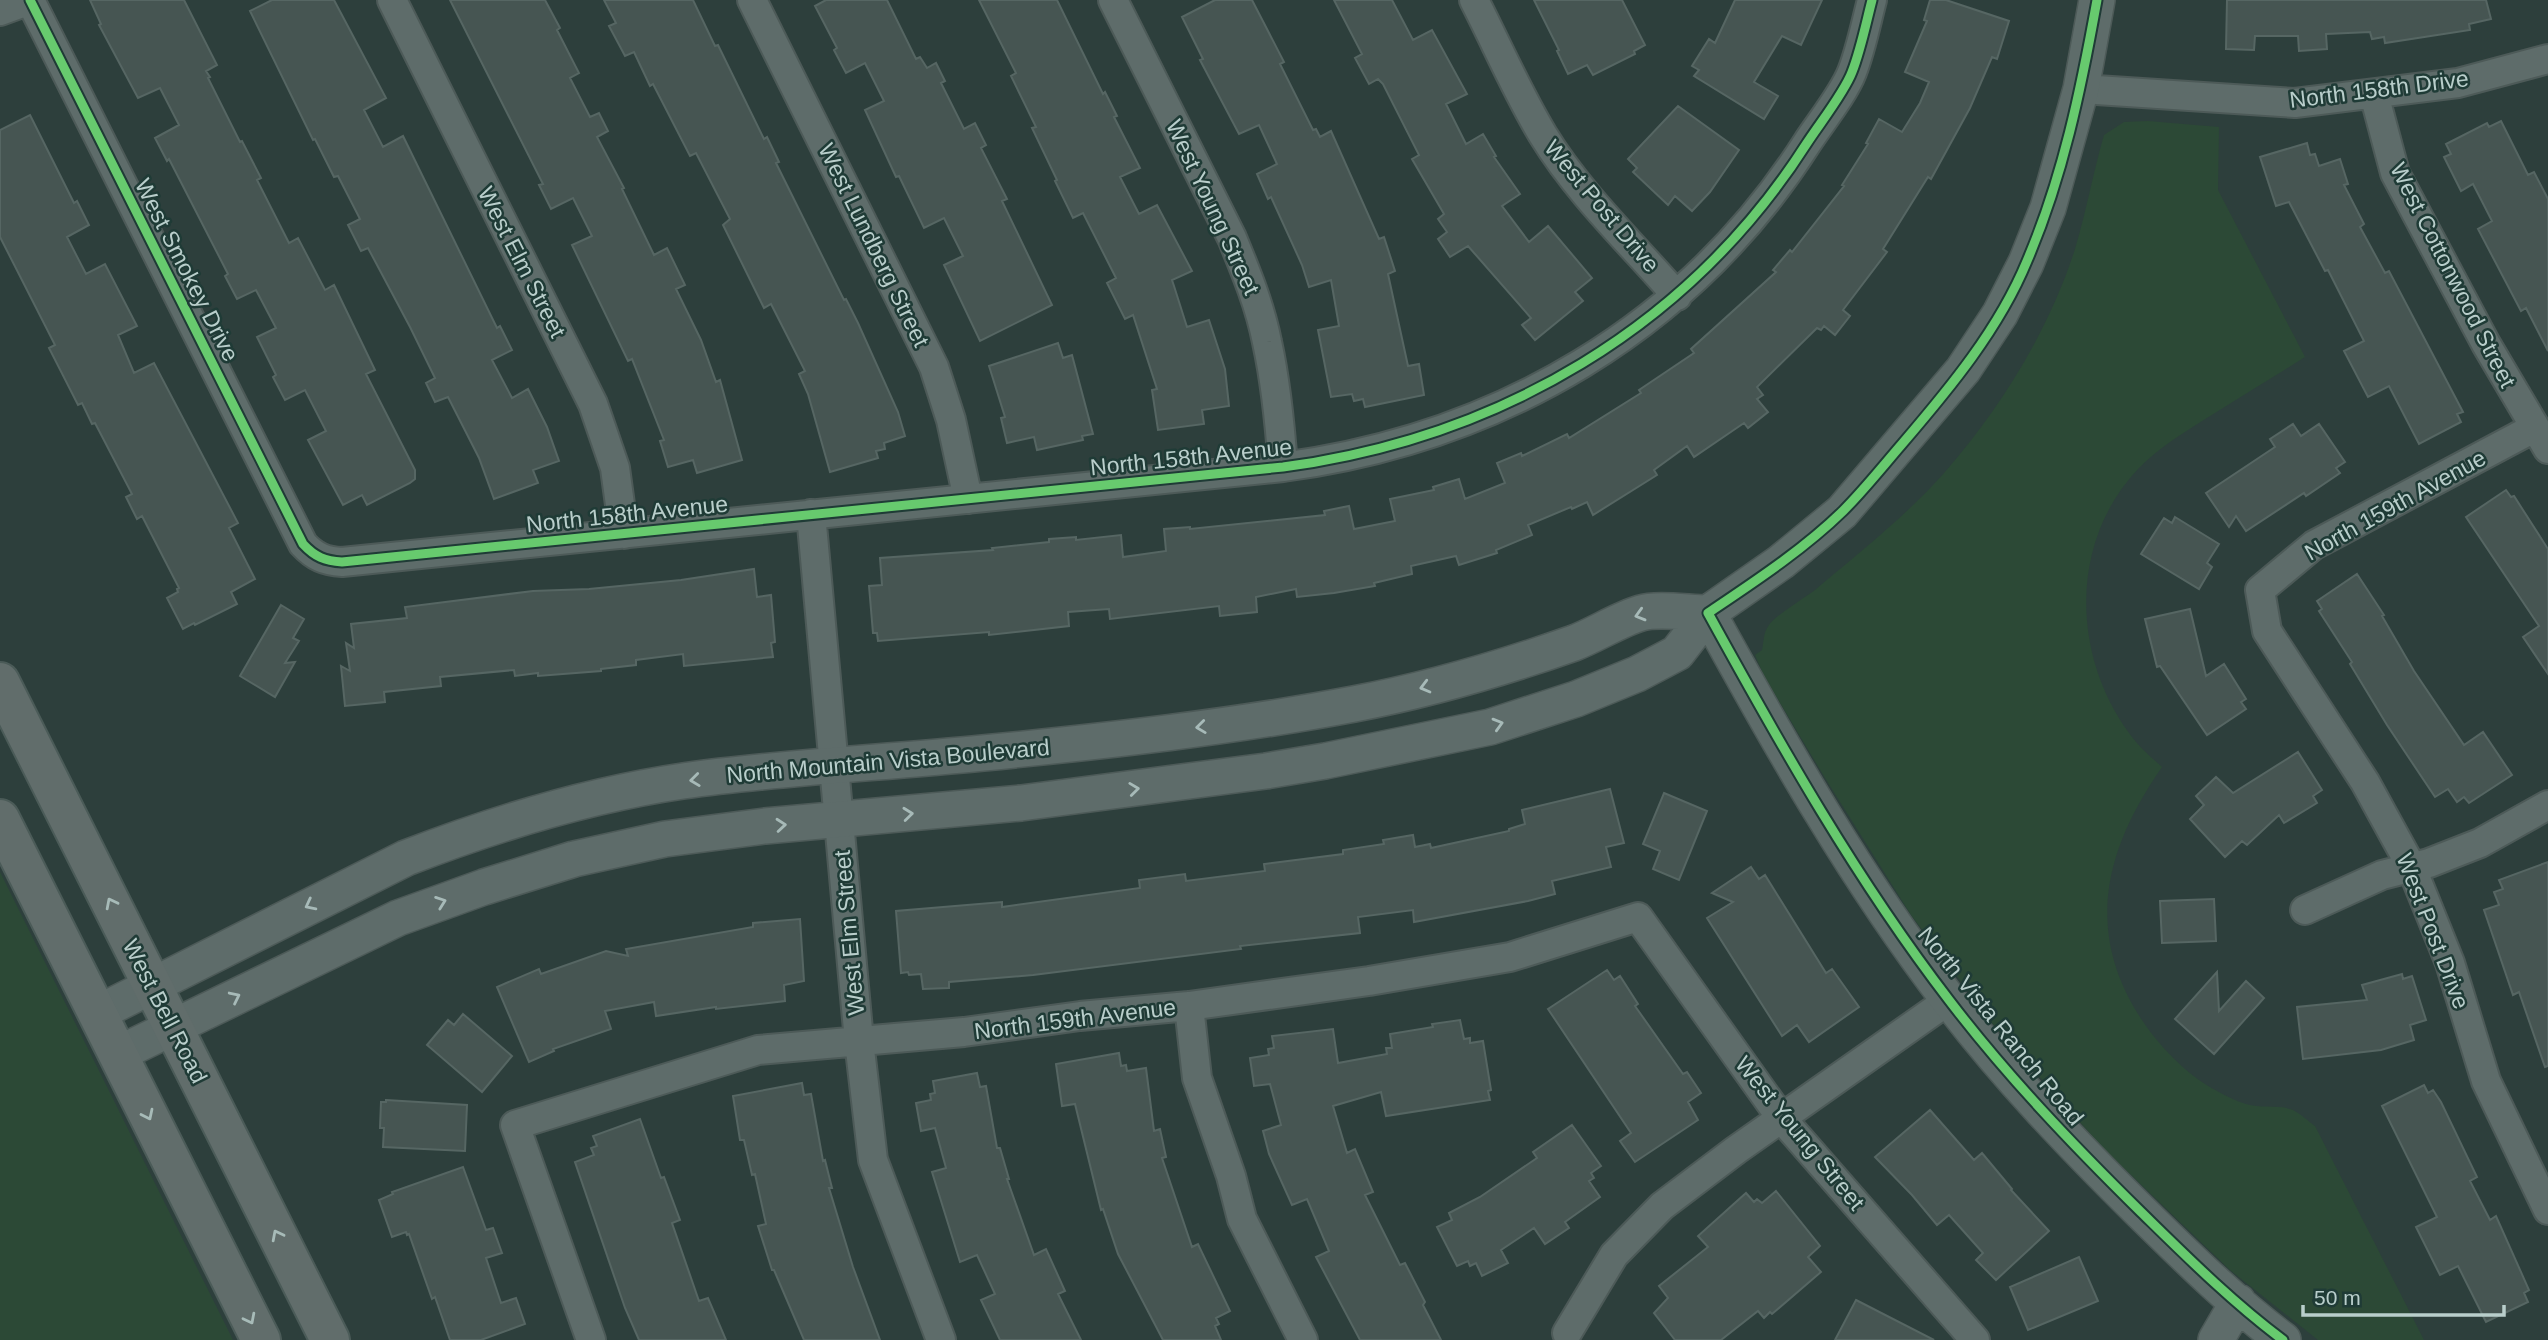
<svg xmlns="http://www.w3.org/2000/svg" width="2548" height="1340" font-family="Helvetica,sans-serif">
<rect width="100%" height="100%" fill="#2d3f3c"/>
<!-- green -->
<path fill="#2c4936" d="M2148 121 2219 127 2218 190 2305 357C2275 376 2245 394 2215 413 2188 430 2160 446 2138 469 2069 542 2072 655 2129 733 2138 746 2151 757 2162 767 2107 846 2084 927 2138 1014 2157 1044 2185 1074 2217 1091 2226 1096 2236 1101 2246 1104 2261 1109 2279 1104 2293 1110 2301 1114 2308 1121 2315 1126L2424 1340H2318L2230 1270 2104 1149 1995 1027 1911 915 1825 778 1764 676 1755 655 1762 650C1764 641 1763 633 1769 625 1776 615 1803 599 1815 590 1860 552 1906 516 1945 472 2001 408 2049 330 2075 249 2086 212 2093 173 2104 135L2124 122Z
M0 872 233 1340H0Z"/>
<!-- building -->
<path fill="#465552" stroke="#566663" stroke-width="2" d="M90 0H184L217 65 206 71 210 77 208 78 240 142 242 141 261 178 257 180 289 243 298 238 325 290 334 285 375 370 366 374 415 470V479L410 483 367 505 362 495 343 505 308 440 326 431 305 390 285 400 273 377 276 375 257 337 276 328 256 290 237 299 225 276 228 274 169 159 167 161 155 138 179 125 160 88 138 98 99 25 101 24Z
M272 0H334L386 98 364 110 383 147 403 136 497 328 500 326 512 350 492 360 512 398 528 389 547 427 559 461 533 470 538 483 494 499 479 458 448 397 435 402 426 383 435 378 410 327 368 248 361 251 348 225 360 219 338 176 334 177 315 139 313 140 250 11Z
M450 0H545L560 28 557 30 579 73 570 78 590 117 599 113 608 131 597 137 624 188 622 189 654 255 667 248 685 285 676 289 701 340 716 382 720 380 742 460 697 473 693 460 668 467 660 441 664 440 632 359 628 361 572 245 592 236 573 198 551 209 539 185 543 184Z
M604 0H693L715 46 718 45 764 139 767 137 779 162 776 163 844 300 846 299 858 323 898 412 905 436 884 443 885 449 876 451 878 458 830 472 808 394 799 374 805 371 771 304 764 308 723 225 730 219 696 153 690 156 653 84 650 86 634 52 625 56 609 26 616 23Z
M826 0H887L916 59 920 57 927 68 936 63 945 81 941 83 964 129 975 123 986 145 981 148 1007 199 1002 201 1052 305 980 341 944 265 963 256 944 218 924 228 899 176 896 177 865 110 884 101 865 63 846 73 834 50 837 48 815 6Z
M979 0H1057L1103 94 1105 92 1117 116 1114 117 1140 168 1120 177 1139 214 1157 205 1192 271 1172 280 1174 286 1187 327 1209 320 1225 369 1229 406 1202 410 1204 424 1158 430 1152 390 1157 389 1133 315 1125 319 1107 283 1116 278 1083 213 1073 218 1055 181 1057 180 1032 128 1036 127 1011 76 1016 73Z
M1215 0H1252L1284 62 1280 64 1313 130 1316 129 1320 137 1331 131 1379 239 1384 237 1395 271 1388 274 1408 366 1419 364 1424 395 1365 407 1363 399 1354 401 1352 394 1331 397 1318 330 1339 326 1331 280 1309 287 1302 265 1271 197 1268 199 1257 174 1277 164 1259 125 1239 134 1200 60 1203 59 1182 17Z
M1334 0H1392L1413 40 1432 30 1467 94 1446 104 1466 144 1483 134 1496 156 1494 157 1520 194 1502 206 1529 242 1548 226 1592 278 1575 292 1583 301 1535 340 1522 325 1531 318 1468 246 1450 257 1438 239 1447 232 1438 219 1444 214 1412 159 1419 155 1383 84 1378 79 1369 84 1355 58 1362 54Z
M1534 0H1622L1645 45 1634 51 1635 54 1593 75 1587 65 1568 74 1557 51 1559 50Z
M1735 0H1822L1801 45 1782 36 1754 82 1778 96 1764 119 1694 76 1699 70 1692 66 1709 39 1715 43Z
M1930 0H1946L2009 21 1997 59 1992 57 1970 108 1931 179 1928 177 1883 249 1887 252 1843 310 1850 316 1835 335 1824 326 1821 330 1817 328 1757 387 1763 395 1757 399 1768 412 1748 428 1744 423 1694 457 1687 446 1654 470 1657 475 1593 515 1587 502 1572 509 1571 507 1528 525 1532 535 1496 550 1497 553 1459 565 1456 556 1411 566 1412 574 1374 583 1375 586 1334 593 1297 597 1296 589 1256 597 1257 612 1220 616 1219 606 1110 619 1109 609 1068 612 1069 626 1025 631 989 635V632L878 641 877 633H873L869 586 882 585 880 558 993 550 992 548 1049 542V539L1076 537V540L1121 535 1123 557 1166 551 1164 529 1190 527V529L1325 515 1324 511 1349 506 1354 529 1395 521 1390 499 1434 490 1433 487 1459 479 1465 499 1505 483 1497 463 1521 453 1522 456 1567 434 1569 438 1641 393 1639 390 1694 353 1691 349 1776 272 1773 270 1790 250 1792 252 1844 186 1842 185 1868 144 1866 143 1879 119 1902 132 1920 103 1929 82 1905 72 1927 21 1924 20Z
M2227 0H2486L2491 19 2469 24 2470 30 2385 43 2384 37 2372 39 2370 32 2326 34 2327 49 2299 51 2298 36H2255L2254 50 2226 49Z
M1678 106 1739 150 1710 192 1692 211 1675 196 1668 205 1633 172 1637 168 1628 159Z
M30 115 74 203 77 201 89 225 67 237 86 274 105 264 137 326 118 335 134 373 154 363 238 523 229 528 255 579 231 592 237 604 195 625 194 623 183 629 167 598 178 592 177 589 179 588 142 516 137 519 126 497 132 494 95 423 92 424 82 403 78 405 49 348 55 345 0 237V130Z
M2501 121 2528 175 2534 172 2548 199V351L2526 308 2521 311 2478 229 2492 221 2473 184 2461 191 2444 157 2451 154 2446 144 2487 123 2489 127Z
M2307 143 2310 155 2315 154 2319 166 2340 159 2348 184 2344 185 2364 224 2360 227 2385 273 2389 271 2463 412 2457 414 2461 422 2419 444 2389 386 2368 397 2344 351 2364 341 2328 270 2325 271 2289 202 2276 206 2260 157Z
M1058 343 1063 358 1072 355 1093 434 1082 436 1083 440 1037 450 1034 437 1007 443 1001 418 1005 417 989 366Z
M2293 424 2301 436 2319 424 2345 462 2336 468 2340 473 2306 496 2304 493 2246 531 2236 516 2229 527 2206 493 2275 447 2270 439Z
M2506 490 2511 497 2514 496 2548 549V674L2523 637 2539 626 2466 517Z
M2175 517 2219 544 2207 563 2212 567 2199 589 2141 554 2164 518 2172 523Z
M754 569 757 597 771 595 775 642 771 643 773 657 684 666 683 654 636 660V665L601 669V671L538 676V673L515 676 514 670 440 677 441 686 384 692 385 702 345 706 341 666 350 671 346 643 354 648 351 624 407 618 405 607 533 591 589 589 681 580Z
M2357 574 2384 615 2382 616 2414 671 2464 745 2483 732 2512 775 2469 803 2464 797 2457 802 2448 789 2435 797 2387 725 2350 664 2352 662 2319 611 2322 609 2317 601Z
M281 605 304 619 293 638 299 641 285 663 295 662 275 697 240 676Z
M2190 609 2206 676 2224 664 2246 699 2241 702 2246 709 2207 735 2160 666 2157 667 2145 619Z
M2298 752 2322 790 2313 796 2317 803 2284 823 2279 815 2247 845 2242 841 2225 857 2190 819 2204 805 2196 796 2216 777 2233 793Z
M1610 789 1624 843 1606 847 1611 867 1552 881 1555 894 1528 901 1414 922 1413 910 1358 917 1360 933 1240 946 1241 949 1033 975 949 982V988L923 989 921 974 909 975 908 972 901 973 896 911 1002 902V907L1140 888 1139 880 1185 874 1186 881 1265 871 1264 864 1343 854V850L1384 844 1383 840 1413 835 1415 847 1430 844 1431 848 1509 831V829L1525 824 1522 810Z
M1664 793 1707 811 1679 880 1653 869 1660 851 1643 844Z
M2548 862V1066L2545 1067 2519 992 2513 995 2484 910 2499 905 2494 892 2503 889 2499 880Z
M1751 867 1759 879 1765 875 1826 973 1832 969 1859 1007 1809 1042 1797 1025 1782 1036 1707 918 1733 902 1712 893Z
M2214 899 2216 941 2162 943 2160 901Z
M800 919 804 981 784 985 785 1001 716 1009V1007L656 1016 654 1002 605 1011 611 1029 553 1049 554 1051 529 1062 497 987 539 969 541 974 606 951 628 956 626 949 753 927V923Z
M1607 970 1614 980 1620 976 1638 1004 1635 1006 1683 1074 1687 1072 1701 1093 1688 1102 1698 1120 1635 1162 1620 1141 1631 1133 1548 1009Z
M2217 972 2219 1011 2246 981 2264 998 2214 1054 2175 1019Z
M2402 974 2403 979 2412 976 2426 1020 2410 1025 2414 1040 2381 1050 2303 1059 2297 1007 2367 1000 2362 985Z
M463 1014 512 1056 482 1092 427 1045 448 1020 454 1025Z
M1460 1020 1464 1039 1470 1038V1043L1483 1041 1491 1090 1488 1091 1490 1100 1386 1116 1381 1092 1333 1106 1347 1153 1355 1149 1373 1192 1365 1195 1400 1265 1405 1263 1425 1302 1423 1305 1441 1340H1360L1316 1257 1329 1251 1307 1199 1292 1205 1269 1154 1263 1131 1281 1125 1270 1084 1254 1086 1250 1058 1269 1055 1268 1049 1274 1048 1272 1036 1333 1029 1338 1063 1387 1054 1386 1048H1392L1390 1034 1433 1027 1432 1024Z
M1119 1053 1121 1066 1126 1065 1127 1071 1146 1068 1154 1131 1160 1129 1166 1157 1162 1158 1192 1247 1198 1244 1230 1311 1216 1318 1219 1324 1215 1326 1221 1340H1163L1118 1254 1103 1209 1101 1210 1075 1104 1062 1106 1056 1064Z
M977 1073 980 1087 986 1086 997 1148H1000L1009 1179H1007L1034 1255 1046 1249 1065 1291 1058 1294 1081 1340H1000L981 1300 995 1294 977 1255 960 1262 932 1172 946 1168 935 1128 921 1131 916 1103 931 1100 930 1094 935 1093 933 1081Z
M802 1083 804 1095 811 1094 823 1161 825 1160 832 1188H829L853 1267 880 1340H804L774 1270H772L758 1226 766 1224 755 1174 752 1175 744 1140H740L733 1096Z
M2424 1085 2428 1093 2433 1090 2441 1102 2477 1177 2470 1181 2490 1220 2496 1216 2529 1290 2524 1293 2528 1302 2486 1322 2458 1266 2440 1275 2416 1227 2437 1217 2382 1106Z
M386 1100 467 1105 465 1151 383 1147 384 1128H380L381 1102H386Z
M1930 1110 1974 1160 1982 1153 2012 1189 2011 1190 2049 1231 1996 1280 1976 1260 1983 1253 1949 1215 1937 1225 1912 1195 1875 1157Z
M640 1119 661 1178 664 1177 680 1220 672 1223 699 1301 708 1298 726 1340H639L625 1308 575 1162 594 1155 591 1148 597 1146 593 1136Z
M1572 1125 1601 1166 1591 1173 1594 1178 1589 1181 1600 1197 1565 1222 1569 1228 1545 1244 1534 1228 1501 1250 1508 1263 1482 1276 1476 1263 1470 1266 1468 1261 1457 1266 1437 1227 1452 1220 1449 1213 1480 1197 1537 1158 1533 1152Z
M463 1167 486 1230 493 1228 502 1253 486 1258 501 1303 516 1298 525 1324 481 1340H450L435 1297 432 1299 409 1234 407 1235 406 1232 392 1237 379 1200 393 1194 392 1192Z
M1776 1191 1820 1246 1808 1257 1821 1272 1772 1314 1770 1312 1764 1318 1758 1311 1721 1340H1675L1654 1313 1668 1298 1659 1286 1708 1247 1698 1236 1746 1193 1754 1202 1757 1199 1762 1203Z
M2079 1257 2098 1301 2028 1330 2010 1287Z
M1856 1300 1934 1340H1835Z"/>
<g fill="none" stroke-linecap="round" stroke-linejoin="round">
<!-- minor casing -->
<g stroke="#4d5a58" stroke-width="32">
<path id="minor" d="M30 0 303 544C315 557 325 561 342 562L1283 467C1499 438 1689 328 1807 143 1820 123 1844 93 1852 72 1861 49 1866 23 1872 0
M392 0 593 404 615 468 624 534
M752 0 934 367 951 420 968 499
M1113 0 1232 238C1246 272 1260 306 1267 342 1276 383 1280 425 1283 467
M1474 0C1497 45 1517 92 1543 135 1579 194 1632 244 1677 296
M0 11 30 0
M2081 89 2295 103 2458 83 2548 59
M2374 94 2395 173 2486 344 2548 449
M2534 428 2314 545 2260 590 2267 631 2365 782 2411 866 2450 963 2486 1081 2548 1210
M811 514 859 1041 873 1160 941 1340
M2305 910 2382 875 2429 863 2480 843 2548 805
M1189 1006 1197 1078 1231 1176 1242 1219 1303 1340
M1567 1333 1614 1255 1662 1206 1736 1150 1949 1000
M591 1340 515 1125 758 1050 964 1032 1080 1016 1189 1006 1369 981 1510 957 1638 917 1782 1119 1975 1340"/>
</g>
<!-- tertiary casing -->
<g stroke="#4d5a58" stroke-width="38">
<path id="tertiary" d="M1708 613C1781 746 1856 879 1949 1000 2007 1076 2073 1145 2141 1212 2186 1256 2232 1302 2283 1340
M98 1013 406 858C494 824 588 795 683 781 782 767 883 763 983 753 1107 741 1232 727 1354 704 1428 690 1503 668 1574 643 1597 634 1618 620 1641 613 1657 608 1690 613 1708 613
M118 1054 398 918 484 887 574 859 665 839 765 826 1021 803 1266 771 1325 761 1490 727 1576 699 1637 674 1677 653 1708 613 1781 562 1842 512 1963 370 2000 314 2026 263 2048 208 2081 89 2097 0
M2216 1340 2238 1302"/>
</g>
<!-- primary casing -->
<g stroke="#4b5b58" stroke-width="42">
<path id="primary" d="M0 682 330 1340
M0 819 261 1340"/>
</g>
<!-- minor -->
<use href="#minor" stroke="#5e6c6a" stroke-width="28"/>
<!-- tertiary -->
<use href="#tertiary" stroke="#5e6c6a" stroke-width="35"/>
<!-- primary -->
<use href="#primary" stroke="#616d6b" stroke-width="38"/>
<!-- cycleway casing -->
<g stroke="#1f3b36" stroke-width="13">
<path id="cycleway" d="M30 0 303 544C315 557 325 561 342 562L1283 467C1499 438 1689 328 1807 143 1820 123 1844 93 1852 72 1861 49 1866 23 1872 0
M2097 0C2081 89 2063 177 2027 261 1999 329 1950 388 1902 444 1883 466 1864 490 1843 511 1803 550 1754 582 1708 613 1781 746 1856 879 1949 1000 2007 1076 2073 1145 2141 1212 2186 1256 2232 1302 2283 1340"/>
</g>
<!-- cycleway -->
<use href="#cycleway" stroke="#67ca6e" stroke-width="9"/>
</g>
<!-- one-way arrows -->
<defs><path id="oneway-chevron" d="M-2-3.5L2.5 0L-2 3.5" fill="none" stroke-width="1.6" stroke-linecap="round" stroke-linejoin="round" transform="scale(1.75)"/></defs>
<g stroke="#a7bab8">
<use href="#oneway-chevron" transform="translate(1640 615) rotate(164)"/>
<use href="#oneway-chevron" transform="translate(1425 687) rotate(165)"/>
<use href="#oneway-chevron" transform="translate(1498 724) rotate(-16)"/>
<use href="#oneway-chevron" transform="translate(1201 727) rotate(173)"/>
<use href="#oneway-chevron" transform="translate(695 780) rotate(173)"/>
<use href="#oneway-chevron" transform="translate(1134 789) rotate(-7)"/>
<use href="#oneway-chevron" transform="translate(908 814) rotate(-6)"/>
<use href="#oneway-chevron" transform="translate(781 825) rotate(-5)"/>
<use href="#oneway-chevron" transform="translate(441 902) rotate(-20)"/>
<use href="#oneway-chevron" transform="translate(310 905) rotate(153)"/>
<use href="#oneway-chevron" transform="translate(235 997) rotate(-26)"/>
</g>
<g stroke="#a7bbb8">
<use href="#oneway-chevron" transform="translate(111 903) rotate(-117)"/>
<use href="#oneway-chevron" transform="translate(148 1115) rotate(64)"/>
<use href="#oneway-chevron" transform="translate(277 1235) rotate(-117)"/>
<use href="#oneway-chevron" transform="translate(250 1319) rotate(63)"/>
</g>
<g text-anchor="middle" stroke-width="5" stroke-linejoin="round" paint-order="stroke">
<!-- street labels -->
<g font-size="23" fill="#b9cecb" stroke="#1f3b36">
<text transform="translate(2379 89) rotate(-7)" y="8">North 158th Drive</text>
<text transform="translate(1602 206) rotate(50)" y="8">West Post Drive</text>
<text transform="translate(1213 207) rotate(65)" y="8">West Young Street</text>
<text transform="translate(874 245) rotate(64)" y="8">West Lundberg Street</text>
<text transform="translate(522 262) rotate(63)" y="8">West Elm Street</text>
<text transform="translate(187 270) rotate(63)" y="8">West Smokey Drive</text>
<text transform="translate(2453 275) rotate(63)" y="8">West Cottonwood Street</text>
<text transform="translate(1191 457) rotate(-6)" y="8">North 158th Avenue</text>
<text transform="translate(2395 505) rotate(-29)" y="8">North 159th Avenue</text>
<text transform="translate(627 514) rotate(-6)" y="8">North 158th Avenue</text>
<text transform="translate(888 761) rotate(-5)" y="8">North Mountain Vista Boulevard</text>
<text transform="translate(2433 931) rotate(69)" y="8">West Post Drive</text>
<text transform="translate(849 933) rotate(-95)" y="8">West Elm Street</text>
<text transform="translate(165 1011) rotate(63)" y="8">West Bell Road</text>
<text transform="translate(1075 1019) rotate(-7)" y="8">North 159th Avenue</text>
<text transform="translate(2001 1026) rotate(51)" y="8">North Vista Ranch Road</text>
<text transform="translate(1800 1133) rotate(51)" y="8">West Young Street</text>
</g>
</g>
<!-- scale -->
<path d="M2303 1305v10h201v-10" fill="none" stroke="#b9cecb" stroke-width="3.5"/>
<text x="2314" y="1305" font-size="21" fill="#b9cecb" stroke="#1f3b36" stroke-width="5" paint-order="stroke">50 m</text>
</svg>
